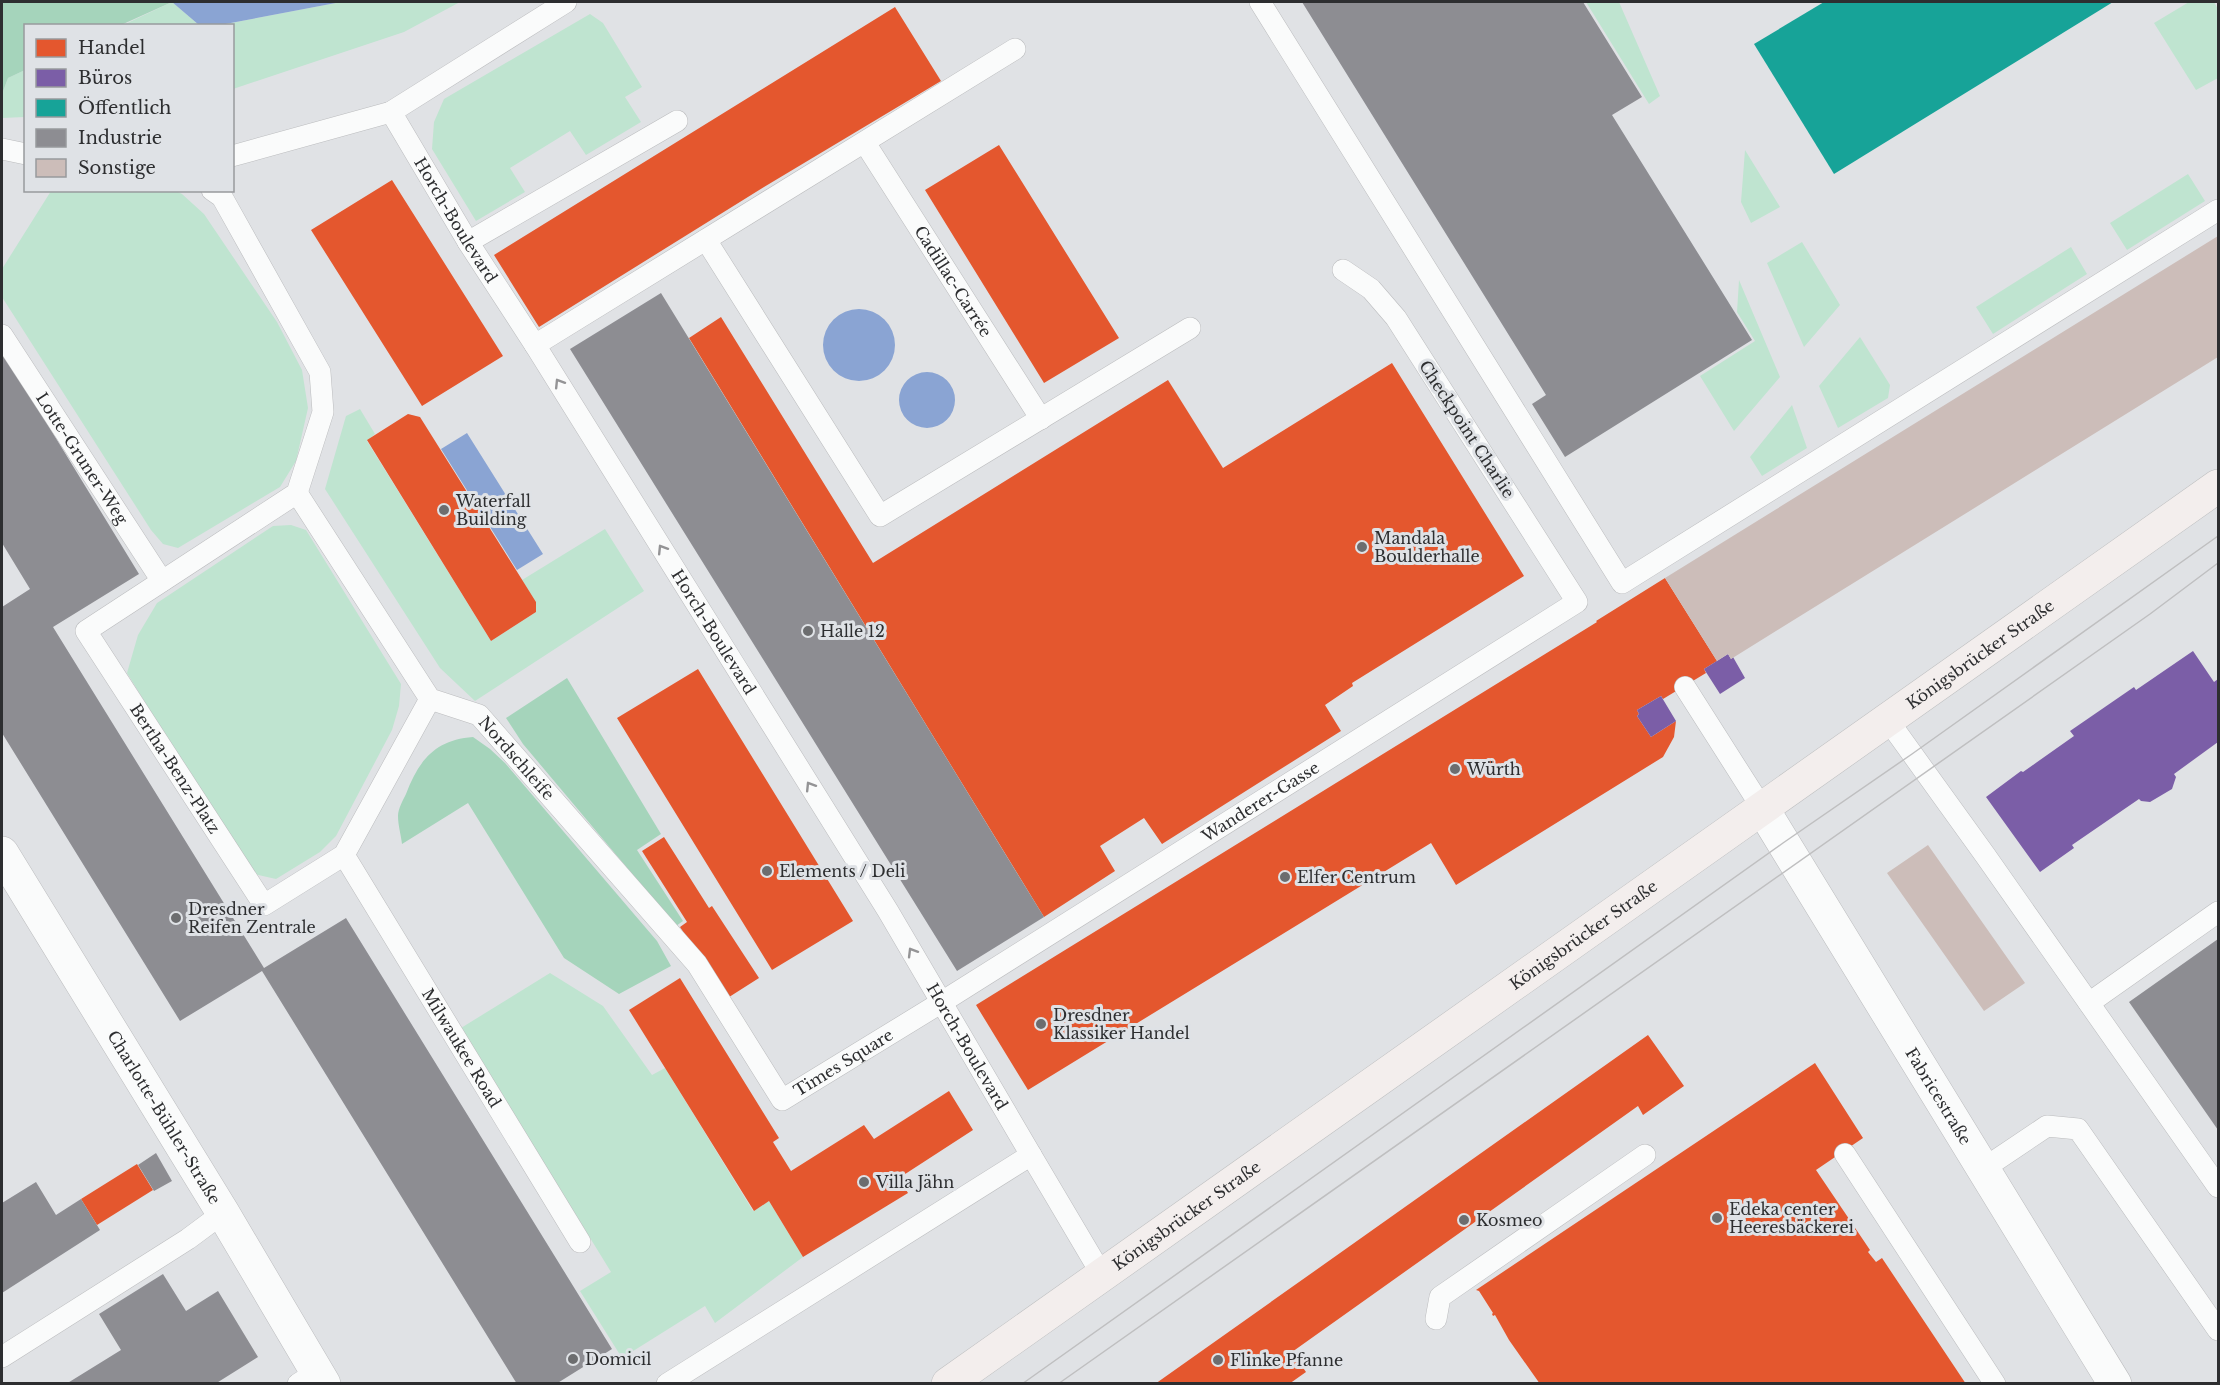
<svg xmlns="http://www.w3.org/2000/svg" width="2220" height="1385" font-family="'Libre Baskerville',serif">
<rect width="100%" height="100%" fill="#e0e2e5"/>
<!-- green -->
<path fill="#bfe4d0" d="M172 2 199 25 121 26Z
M341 2H460L404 32 233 89 232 26 220 25Z
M1586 2H1619L1660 96 1649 104Z
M2189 2H2214L2218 9V78L2196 90 2154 23Z
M590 14 603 23 642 87 625 97 641 122 586 155 570 131 510 168 525 192 476 221 432 149 434 122 444 99Z
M25 70V117L2 118V94L8 78Z
M1745 150 1780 207 1751 223 1741 202Z
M2188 174 2205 201 2127 250 2110 223Z
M174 190 182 194 204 214 277 322 302 370 308 408 296 461 280 487 178 548 163 544 151 530 2 297V269L51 191Z
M1802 242 1840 305 1804 347 1767 263Z
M2071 247 2087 274 1993 334 1976 307Z
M1739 280 1780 377 1734 431 1700 376 1755 341 1737 312Z
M1860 337 1890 385 1888 398 1838 428 1819 386Z
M1792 405 1807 448 1762 476 1750 457Z
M360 409 375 434 367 441 491 641 536 612V602L522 580 605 529 644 591 475 701 440 668 325 489 346 416Z
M291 525 306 530 401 684 399 706 392 730 336 836 320 852 276 879 250 873 127 673 138 635 157 603 273 526Z
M550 973 603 1006 652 1075 665 1068 753 1211 769 1201 803 1257 715 1323 705 1306 622 1358 580 1291 611 1272 461 1028Z"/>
<!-- forest -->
<path fill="#a5d4bb" d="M2 2H172L121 25 26 26 25 70 8 78 2 94Z
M567 678 661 834 637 850 683 921 676 926 523 744 506 718Z
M473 737 490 749 505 763 657 941 671 966 619 994 564 958 468 803 402 844C401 835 398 825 398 816 398 809 403 800 406 794 419 760 435 740 473 737Z"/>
<!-- water -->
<path fill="#8aa4d3" d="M172 2H341L220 25H199Z
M823 345a36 36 0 1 1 72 0a36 36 0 1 1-72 0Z
M899 400a28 28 0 1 1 56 0a28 28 0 1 1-56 0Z
M467 433 543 554 517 570 441 449Z"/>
<!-- shops -->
<path fill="#e4572e" d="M895 7 941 81 764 187 539 327 494 255Z
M999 145 1119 338 1044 383 925 190Z
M392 180 503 356 422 406 311 230Z
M721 317 873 563 1168 380 1223 468 1392 363 1524 576 1352 683 1353 686 1325 705 1341 731 1162 844 1144 818 1100 846 1115 871 1044 917 689 338Z
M408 414 420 417 536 602V612L491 641 367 440Z
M1665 578 1717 661 1704 669 1706 673 1663 699 1661 696 1637 710 1639 714 1637 716 1651 737 1676 721 1674 737 1663 757 1456 885 1431 843 1028 1090 976 1005 1597 622 1596 621Z
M698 669 853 921 772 970 617 718Z
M664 837 709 908 712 906 759 978 726 999 680 927 687 922 642 851Z
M680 978 779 1138 773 1142 791 1171 864 1125 874 1139 949 1091 973 1130 899 1178 908 1193 803 1257 769 1201 754 1211 629 1010Z
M1648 1035 1684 1086 1643 1115 1638 1106 1292 1352 1306 1372 1289 1384H1155Z
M1815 1063 1863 1138 1816 1170 1870 1250 1868 1252 1876 1262 1882 1258 1966 1384H1540L1509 1340 1495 1315 1493 1316 1492 1314 1493 1313 1479 1291 1476 1290Z
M137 1164 153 1190 97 1225 81 1199Z"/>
<!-- offices -->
<path fill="#7b5ea7" d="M2193 651 2214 682 2218 679V742L2174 774 2176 777 2172 789 2150 802 2141 801 2139 799 2072 845 2074 848 2040 872 1986 797 2021 771 2023 772 2074 736 2070 731 2134 687 2136 690Z
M1728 654 1731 659 1733 657 1745 678 1720 694 1704 669Z
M1661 696 1676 721 1651 737 1637 716 1639 714 1637 710Z"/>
<!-- public -->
<path fill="#17a398" d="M1824 2H2113L1834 174 1754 44Z"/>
<!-- industry -->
<path fill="#8d8d92" d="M1302 2H1583L1642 97 1612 115 1752 340 1565 457 1532 404 1546 395Z
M661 293 1044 917 957 971 570 349Z
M2 350 139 574 53 627 264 968 346 918 612 1349 556 1384H517L262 971 180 1021 2 733V607L30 589 2 543Z
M2218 939V1130L2129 1002Z
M156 1153 172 1181 154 1191 138 1165Z
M36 1182 56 1215 81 1199 100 1230 2 1293V1203Z
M163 1274 186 1311 218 1291 258 1357 215 1384H66L121 1350 99 1314Z"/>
<!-- building -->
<path fill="#ccbdb9" d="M2218 236V357L1731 659 1728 654 1717 661 1665 578Z
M1928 845 2025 983 1984 1011 1887 873Z"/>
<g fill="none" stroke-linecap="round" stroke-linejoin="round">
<!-- lane casing -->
<g stroke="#bbbcbe" stroke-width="22">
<g id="lane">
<path d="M1260 2 1622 583 2218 210"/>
<path id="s1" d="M391 112 468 242 535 345 888 911 1031 1155"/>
<path id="s2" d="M865 143 1041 419"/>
<path d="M2 149 26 154"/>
<path d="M232 156 391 112 566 2"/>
<path id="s3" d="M212 190 222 197 320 372 323 412 297 493 86 631 264 905 344 855 430 699"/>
<path d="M706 240 880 516 1190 328"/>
<path d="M468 242 677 121"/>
<path id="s4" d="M2 335 162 581"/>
<path d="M535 345 1015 49"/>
<path id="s5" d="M297 493 430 699 479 715 697 964 782 1100 942 1002 1577 602 1396 318 1371 289 1343 270"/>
<path d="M1685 687 1762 808"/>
<path d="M1887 719 1985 855 2218 1187"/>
<path id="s6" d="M344 855 580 1242"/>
<path d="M2089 1003 2218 912"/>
<path d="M1845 1154 1995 1384"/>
<path d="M1983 1169 2047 1126 2078 1129 2218 1330"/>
<path d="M1436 1319 1440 1297 1645 1155"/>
<path d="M2 1357 188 1239 223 1213"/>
<path d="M298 1384 317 1372"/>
<path d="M667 1384 1031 1155 1102 1275"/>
</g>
</g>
<!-- street casing -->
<g stroke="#bbbcbe" stroke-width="34">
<g id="street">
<path id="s7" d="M1762 808 2115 1384"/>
<path id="s8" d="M2 853 223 1213 324 1384"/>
</g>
</g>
<!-- primary casing -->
<g stroke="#bebfc0" stroke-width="34">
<g id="primary">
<path id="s9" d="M948 1384 2218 486"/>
</g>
</g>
<!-- lane -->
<use href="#lane" stroke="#fafbfb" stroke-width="21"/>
<!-- street -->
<use href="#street" stroke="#fafbfb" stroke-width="33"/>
<!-- primary -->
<use href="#primary" stroke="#f3eeed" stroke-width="33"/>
<!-- tram -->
<path stroke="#bfbfc0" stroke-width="1.5" d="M1022 1384 1783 843 1912 754 2218 536
M1058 1384 2150 614 2218 563"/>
</g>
<!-- one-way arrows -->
<defs><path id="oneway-chevron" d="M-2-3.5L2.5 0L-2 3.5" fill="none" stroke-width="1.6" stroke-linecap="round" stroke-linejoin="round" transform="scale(1.5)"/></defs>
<g stroke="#949496">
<use href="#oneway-chevron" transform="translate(559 383) rotate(-122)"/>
<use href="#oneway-chevron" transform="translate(662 549) rotate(-122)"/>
<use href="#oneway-chevron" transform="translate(810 786) rotate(-122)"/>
<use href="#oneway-chevron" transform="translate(912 952) rotate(-121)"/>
</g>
<!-- markers -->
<g fill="#6c6d6f" stroke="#dfe2e6" stroke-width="2">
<circle cx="444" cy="510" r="6"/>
<circle cx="1362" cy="547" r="6"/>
<circle cx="808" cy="631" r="6"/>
<circle cx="1455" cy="769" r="6"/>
<circle cx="767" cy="871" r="6"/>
<circle cx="1285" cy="877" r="6"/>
<circle cx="176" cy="918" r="6"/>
<circle cx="1041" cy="1024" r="6"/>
<circle cx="864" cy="1182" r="6"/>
<circle cx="1717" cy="1218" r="6"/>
<circle cx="1464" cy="1220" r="6"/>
<circle cx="573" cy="1359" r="6"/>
<circle cx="1218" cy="1360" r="6"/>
</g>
<g text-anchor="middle" stroke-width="6" stroke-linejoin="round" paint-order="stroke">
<!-- street labels -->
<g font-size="16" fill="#2d2e30" stroke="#dfe2e6">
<text dy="6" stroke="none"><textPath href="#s1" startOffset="126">Horch-Boulevard</textPath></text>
<text dy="6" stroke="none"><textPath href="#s2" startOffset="164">Cadillac-Carrée</textPath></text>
<text transform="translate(1467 429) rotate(57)" y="6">Checkpoint Charlie</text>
<text dy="6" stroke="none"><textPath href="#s4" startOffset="147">Lotte-Gruner-Weg</textPath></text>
<text dy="6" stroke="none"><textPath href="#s1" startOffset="612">Horch-Boulevard</textPath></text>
<text dy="6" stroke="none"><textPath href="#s9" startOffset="1264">Königsbrücker Straße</textPath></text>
<text dy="6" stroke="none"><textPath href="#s5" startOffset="354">Nordschleife</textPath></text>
<text dy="6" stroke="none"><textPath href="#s3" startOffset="754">Bertha-Benz-Platz</textPath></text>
<text dy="6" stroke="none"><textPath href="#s5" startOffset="1352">Wanderer-Gasse</textPath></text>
<text dy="6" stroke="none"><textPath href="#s9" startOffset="778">Königsbrücker Straße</textPath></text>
<text dy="6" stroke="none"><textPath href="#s1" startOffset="1098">Horch-Boulevard</textPath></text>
<text dy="6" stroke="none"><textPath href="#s6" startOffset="226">Milwaukee Road</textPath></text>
<text dy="6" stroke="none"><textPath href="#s5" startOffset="860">Times Square</textPath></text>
<text dy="6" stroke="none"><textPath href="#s7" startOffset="338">Fabricestraße</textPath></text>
<text dy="6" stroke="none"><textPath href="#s8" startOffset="310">Charlotte-Bühler-Straße</textPath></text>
<text dy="6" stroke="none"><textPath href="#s9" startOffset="292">Königsbrücker Straße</textPath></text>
</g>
<!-- poi labels -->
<g font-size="16" fill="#2d2e30" stroke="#dfe2e6" text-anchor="start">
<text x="456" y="507">Waterfall<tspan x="456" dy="18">Building</tspan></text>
<text x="1374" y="544">Mandala<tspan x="1374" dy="18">Boulderhalle</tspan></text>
<text x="820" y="637">Halle 12</text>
<text x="1467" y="775">Würth</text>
<text x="779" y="877">Elements / Deli</text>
<text x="1297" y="883">Elfer Centrum</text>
<text x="188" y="915">Dresdner<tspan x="188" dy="18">Reifen Zentrale</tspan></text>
<text x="1053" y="1021">Dresdner<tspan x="1053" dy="18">Klassiker Handel</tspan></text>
<text x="876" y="1188">Villa Jähn</text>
<text x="1729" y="1215">Edeka center<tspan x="1729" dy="18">Heeresbäckerei</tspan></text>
<text x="1476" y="1226">Kosmeo</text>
<text x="585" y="1365">Domicil</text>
<text x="1230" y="1366">Flinke Pfanne</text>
</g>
</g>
<!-- border -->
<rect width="2220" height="1385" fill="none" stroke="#2d2e30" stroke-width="6"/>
<!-- legend -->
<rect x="24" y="24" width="210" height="168" fill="#dfe2e6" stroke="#989a9d" stroke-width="1.5"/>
<rect x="36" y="39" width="30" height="18" fill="#e4572e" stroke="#989a9d" stroke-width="1.5"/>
<text x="78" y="54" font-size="18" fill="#2d2e30">Handel</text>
<rect x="36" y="69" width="30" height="18" fill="#7b5ea7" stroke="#989a9d" stroke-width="1.5"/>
<text x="78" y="84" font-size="18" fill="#2d2e30">Büros</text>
<rect x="36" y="99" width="30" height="18" fill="#17a398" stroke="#989a9d" stroke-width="1.5"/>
<text x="78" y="114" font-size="18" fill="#2d2e30">Öffentlich</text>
<rect x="36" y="129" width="30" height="18" fill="#8d8d92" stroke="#989a9d" stroke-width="1.5"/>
<text x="78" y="144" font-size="18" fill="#2d2e30">Industrie</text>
<rect x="36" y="159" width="30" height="18" fill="#ccbdb9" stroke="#989a9d" stroke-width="1.5"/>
<text x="78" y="174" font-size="18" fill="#2d2e30">Sonstige</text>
</svg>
